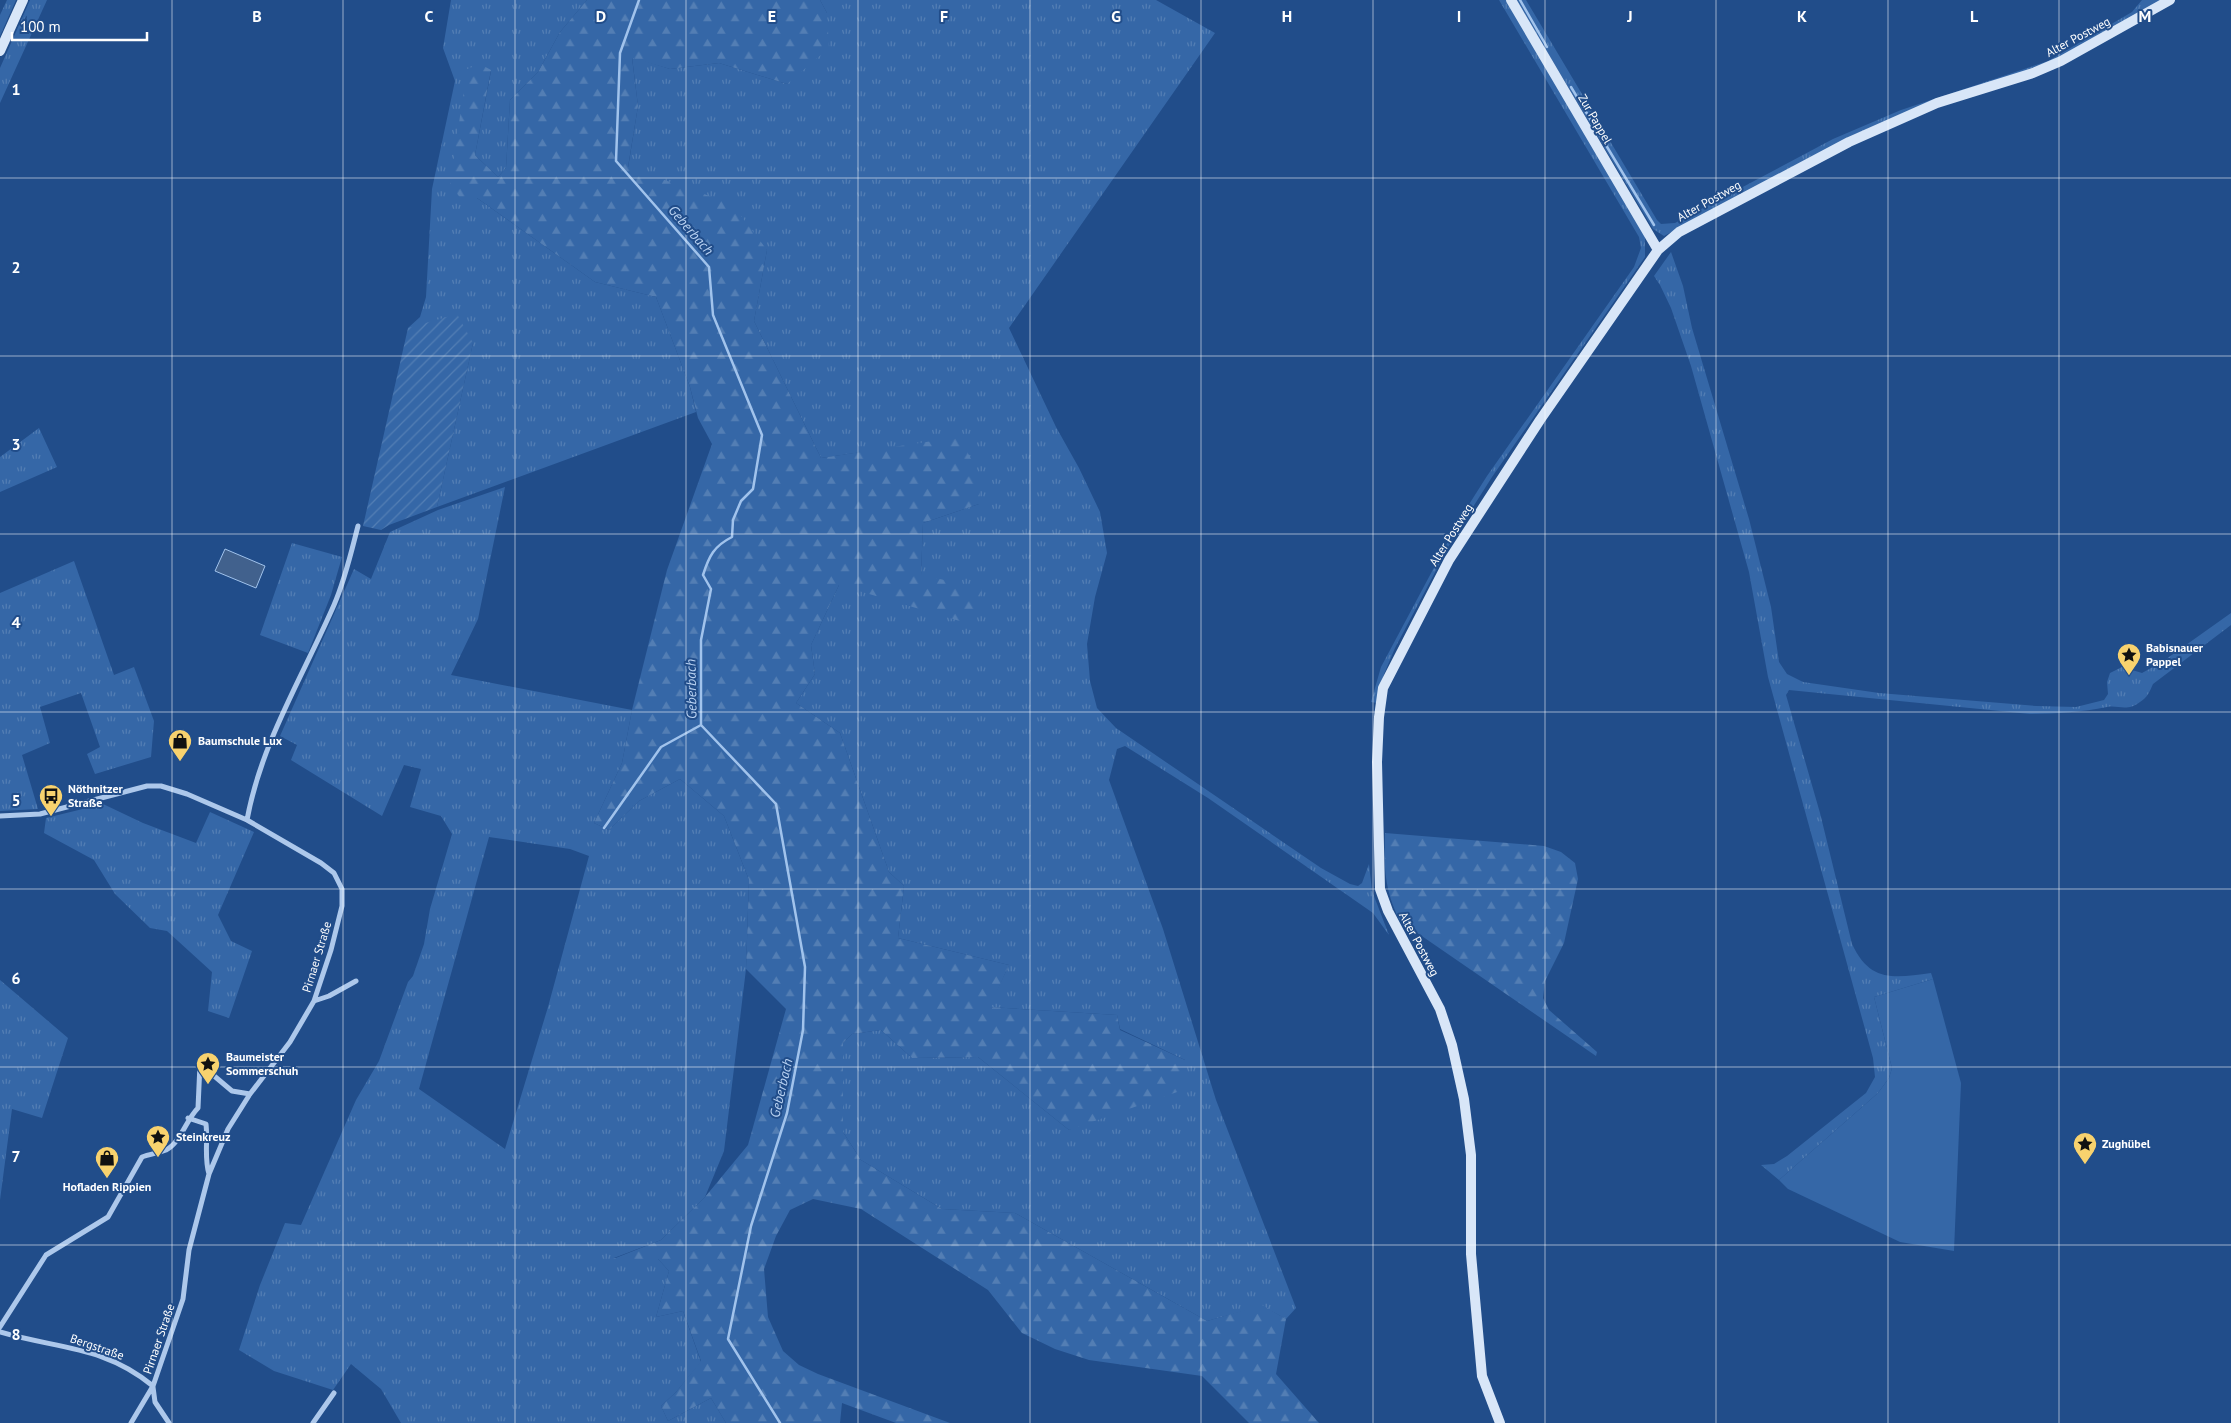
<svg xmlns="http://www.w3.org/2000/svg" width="2231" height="1423" font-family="'PT Sans',sans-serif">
<defs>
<pattern id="grass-tufts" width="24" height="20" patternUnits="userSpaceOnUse" patternTransform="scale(1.25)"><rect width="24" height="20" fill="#3567a7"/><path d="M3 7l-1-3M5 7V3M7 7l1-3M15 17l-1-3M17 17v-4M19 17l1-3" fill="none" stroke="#537eb4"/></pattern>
<pattern id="forest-firs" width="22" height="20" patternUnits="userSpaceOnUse" patternTransform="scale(1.25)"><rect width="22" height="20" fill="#3567a7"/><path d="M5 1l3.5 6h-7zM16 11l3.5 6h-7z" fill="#537eb4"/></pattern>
<pattern id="garden-furrows" width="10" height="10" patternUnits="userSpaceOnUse" patternTransform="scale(1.25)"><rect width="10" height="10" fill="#3567a7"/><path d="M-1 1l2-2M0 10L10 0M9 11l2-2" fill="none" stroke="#537eb4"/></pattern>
</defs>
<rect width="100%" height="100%" fill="#214d8a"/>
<!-- grass -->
<path fill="url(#grass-tufts)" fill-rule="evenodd" d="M7 0H16L0 36V15Z
M30 0H47L0 103V68Z
M451 0H587L560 32 538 72 510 100 506 168 498 177 475 155 491 71 467 69 477 198 595 282 656 297 690 387 696 412 437 507 473 343 408 328 420 317 426 297 432 189 455 81 443 48Z
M820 0H1156L1215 33 1009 328 1056 427 1079 468 1100 512 1107 553 1095 597 1087 644 1090 681 1097 708 1116 728 1321 868 1350 884 1358 886 1362 883 1369 864 1372 891 1389 935 1373 913 1208 798 1125 746 1117 749 1109 780 1163 929 1216 1100 1296 1308 1286 1319 1262 1306 1207 1321 1015 1213 942 1209 861 1160 843 1132V1043L852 1034 881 1030 912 1058 978 1057 1069 1130 1185 1060 1120 1029 1117 1015 989 1007 1009 965 898 938 904 886 889 872 840 733 796 703 815 674 811 645 839 585 921 575 923 523 979 504 862 452 821 458 754 321 767 250 628 168 638 106 632 57 670 69 719 63 787 84 827 13Z
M1499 0H1508L1645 236V257L1492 477 1452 540 1395 648 1384 674 1377 703 1371 702 1381 667 1461 517 1487 476 1634 267 1641 248 1639 237Z
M1516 0H1526L1657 220 1661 224 1675 223 1833 139 1901 110 2048 61 2132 12 2142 0H2162L2065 56 1855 134 1664 236 1653 229Z
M1671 252 1683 286 1692 328 1749 519 1771 607 1779 662 1787 674 1803 682 1879 693 2036 706 2076 707 2104 700 2108 694 2107 682 2110 673 2122 667 2142 673 2162 662 2231 613V625L2153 684C2150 691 2147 698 2140 702 2127 712 2119 705 2107 707 2081 712 2056 714 2030 714L1789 690 1786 695 1820 813 1852 944C1870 983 1895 978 1931 973L1933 979 1874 997 1892 1068 1889 1078 1878 1093 1779 1180 1761 1165 1774 1164 1787 1156 1866 1093 1875 1077 1873 1058 1768 677 1749 572 1691 366 1671 308 1660 285 1654 276Z
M39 428 57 467 0 492V457Z
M505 487 478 619 451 675 632 710 622 763 594 823 609 830 639 801 680 779 724 816 749 880 746 969 724 1151 705 1197 661 1240 614 1258 658 1259 669 1271 656 1317 683 1311 701 1362 676 1392 661 1406 668 1421 711 1398 726 1423H401L381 1389 351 1364 333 1390 274 1371 239 1350 260 1285 285 1223 301 1225 356 1100 379 1061 408 982 413 976 424 944 430 909 452 834 441 816 410 807 421 769 404 765 382 816 291 760 297 745 280 736 354 569 371 579 390 532 438 510ZM489 837 570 849 589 856 548 1007 505 1149 419 1089Z
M292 543 342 557 331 595 308 653 260 635Z
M74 561 114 675 134 667 154 721 151 757 95 774 87 754 100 747 81 693 40 707 50 743 22 755 38 809 0 811V593Z
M103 804 143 823 196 843 210 812 254 832 218 915 231 941 252 951 229 1018 208 1011 212 972 167 931 150 928 115 894 94 860 44 833 46 818Z
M0 980 68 1038 42 1118 12 1109 0 1200Z"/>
<!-- forest -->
<path fill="url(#forest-firs)" d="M587 0H820L827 13 829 48 787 84 719 63 670 69 632 58 638 106 628 167 732 204 767 250 754 321 821 458 959 437 981 477 979 504 923 523 921 575 982 588 973 625 839 585 811 645 815 674 796 703 840 733 889 872 904 886 898 938 1009 965 990 1007 1117 1015 1120 1030 1185 1060 1180 1091 1069 1130 978 1057 912 1058 881 1030 852 1034 843 1043V1132L861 1160 942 1209 1015 1213 1207 1321 1262 1305 1286 1319 1276 1374 1319 1423H1249L1202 1376 1089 1360 1055 1349 1022 1333 988 1290 861 1209 813 1199 790 1210 776 1236 764 1269 768 1317 783 1351 799 1365 818 1374 950 1423H896L842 1403 840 1423H726L711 1398 668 1421 661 1406 676 1392 701 1361 683 1311 656 1317 669 1271 658 1259H613L661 1240 705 1197 748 1145 786 1009 746 969 749 880 724 816 680 779 639 801 609 830 594 823 622 763 632 710 667 570 712 444 698 418 690 387 656 297 595 282 477 198 464 203 450 184 467 69 480 64 491 70 475 155 498 177 506 168 510 100 538 72 560 32Z
M1385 833 1544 846 1561 852 1575 863 1578 879 1564 943 1545 981 1543 998 1549 1010 1597 1052 1596 1056 1400 921C1384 889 1384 867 1385 833Z"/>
<!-- garden -->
<path fill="url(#garden-furrows)" d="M457 314 473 343 437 507 389 525 381 530 363 526 408 328Z"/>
<!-- pitch -->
<path fill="#3567a7" d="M1933 979 1961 1083 1954 1251 1900 1242 1788 1189 1779 1180 1878 1093 1889 1078 1892 1068 1874 997Z"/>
<!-- water -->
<path fill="#41618d" stroke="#a1c3ec" d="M225 549 265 566 256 588 215 571Z"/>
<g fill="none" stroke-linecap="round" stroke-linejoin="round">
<!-- stream -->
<path stroke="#a1c3ec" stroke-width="2.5" d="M639 0 620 53 616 161 709 267 713 315 762 435 753 489 741 501 733 520 732 537C714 546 709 556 703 575L711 589 701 640V725L776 804 805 967 803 1030 787 1113 751 1226 728 1339 780 1423
M1520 0 1547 47
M1571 87 1654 225
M604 828 661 747 701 725"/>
<!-- street -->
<path stroke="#adc8eb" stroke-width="5" d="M0 816 40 814 147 786H161L187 794 247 820 321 863 334 873 342 889V906L331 950 314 1001 290 1042 250 1094 228 1129 209 1174 189 1250 183 1299 153 1386 131 1423
M247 820C261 743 303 676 334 605 345 580 351 553 358 526
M314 1001 329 996 356 981
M188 1118 206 1124C208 1141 204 1158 209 1174
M0 1327 46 1255 108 1217 142 1157C150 1154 159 1153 166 1150 181 1142 186 1120 198 1108L200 1064 232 1091 250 1094
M0 1332C57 1349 103 1345 153 1386
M153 1387 155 1402 169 1423
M313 1423 334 1393"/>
<!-- secondary -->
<path stroke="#d8e6f8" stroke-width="10" d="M1511 0 1658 250
M0 51 23 0
M1500 1423 1482 1376 1471 1254V1155L1464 1099 1452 1045 1440 1009 1388 911 1380 889 1377 762 1379 717 1383 688 1449 560 1540 420 1658 250 1679 232 1849 142 1937 103 2033 73 2061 61 2170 0"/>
</g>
<!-- grid -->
<path fill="none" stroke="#fff" stroke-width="1" stroke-opacity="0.55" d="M172 0V1423M343 0V1423M515 0V1423M686 0V1423M858 0V1423M1030 0V1423M1201 0V1423M1373 0V1423M1545 0V1423M1716 0V1423M1888 0V1423M2059 0V1423M0 178H2231M0 356H2231M0 534H2231M0 712H2231M0 889H2231M0 1067H2231M0 1245H2231"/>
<!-- icons -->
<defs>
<g id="sight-pin" transform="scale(1.25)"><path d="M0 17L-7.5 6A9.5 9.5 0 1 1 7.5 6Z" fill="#f8d26e" stroke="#214d8a"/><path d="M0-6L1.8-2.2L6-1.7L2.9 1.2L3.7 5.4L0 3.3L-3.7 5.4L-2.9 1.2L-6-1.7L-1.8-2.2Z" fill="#111"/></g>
<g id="shop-pin" transform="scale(1.25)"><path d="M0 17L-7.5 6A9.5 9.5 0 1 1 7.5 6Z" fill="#f8d26e" stroke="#214d8a"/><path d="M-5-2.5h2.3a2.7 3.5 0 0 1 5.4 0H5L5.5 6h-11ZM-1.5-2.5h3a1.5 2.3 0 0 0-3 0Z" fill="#111"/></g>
<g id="bus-pin" transform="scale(1.25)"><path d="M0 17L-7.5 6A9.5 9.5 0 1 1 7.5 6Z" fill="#f8d26e" stroke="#214d8a"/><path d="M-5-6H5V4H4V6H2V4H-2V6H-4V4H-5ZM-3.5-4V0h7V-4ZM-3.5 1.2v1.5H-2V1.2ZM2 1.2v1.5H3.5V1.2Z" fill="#111"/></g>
</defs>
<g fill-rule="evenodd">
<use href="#sight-pin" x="2129" y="655"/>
<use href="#shop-pin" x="180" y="741"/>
<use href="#bus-pin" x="51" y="796"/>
<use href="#sight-pin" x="208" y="1064"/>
<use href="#sight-pin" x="158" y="1137"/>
<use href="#sight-pin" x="2085" y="1144"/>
<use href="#shop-pin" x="107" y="1158"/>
</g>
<g text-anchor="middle" stroke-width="4" stroke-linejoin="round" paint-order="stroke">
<!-- street labels -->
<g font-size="12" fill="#fff" stroke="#214d8a">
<text transform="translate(2078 37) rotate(-28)" y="4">Alter Postweg</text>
<text transform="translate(1595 119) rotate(60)" y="4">Zur Pappel</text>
<text transform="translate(1709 201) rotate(-29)" y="4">Alter Postweg</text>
<text transform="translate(1451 535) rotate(-58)" y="4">Alter Postweg</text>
<text transform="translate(1419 944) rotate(62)" y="4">Alter Postweg</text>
<text transform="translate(317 957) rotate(-73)" y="4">Pirnaer Straße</text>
<text transform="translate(159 1339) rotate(-71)" y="4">Pirnaer Straße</text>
<text transform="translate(97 1347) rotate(19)" y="4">Bergstraße</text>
</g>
<!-- poi labels -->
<g font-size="12" font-weight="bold" fill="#fff" stroke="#214d8a" text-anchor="start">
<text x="2146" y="652">Babisnauer<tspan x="2146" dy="14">Pappel</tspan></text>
<text x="198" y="745">Baumschule Lux</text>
<text x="68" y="793">Nöthnitzer<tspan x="68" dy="14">Straße</tspan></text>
<text x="226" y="1061">Baumeister<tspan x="226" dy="14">Sommerschuh</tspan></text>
<text x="176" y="1141">Steinkreuz</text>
<text x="2102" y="1148">Zughübel</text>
<text x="107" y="1191" text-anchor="middle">Hofladen Rippien</text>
</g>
<!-- water labels -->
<g font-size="14" font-style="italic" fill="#b9d2f2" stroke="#214d8a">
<text transform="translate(691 230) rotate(49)" y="5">Geberbach</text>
<text transform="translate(691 689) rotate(-91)" y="5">Geberbach</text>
<text transform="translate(781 1088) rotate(-77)" y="5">Geberbach</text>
</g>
</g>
<g font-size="16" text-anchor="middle" font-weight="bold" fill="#fff" stroke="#214d8a" stroke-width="4" stroke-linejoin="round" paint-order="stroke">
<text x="257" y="22">B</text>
<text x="429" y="22">C</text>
<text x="601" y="22">D</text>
<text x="772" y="22">E</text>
<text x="944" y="22">F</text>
<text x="1116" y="22">G</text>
<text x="1287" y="22">H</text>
<text x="1459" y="22">I</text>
<text x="1630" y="22">J</text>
<text x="1802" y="22">K</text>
<text x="1974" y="22">L</text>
<text x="2145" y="22">M</text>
<text x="16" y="95">1</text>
<text x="16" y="273">2</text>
<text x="16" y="450">3</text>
<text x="16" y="628">4</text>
<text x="16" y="806">5</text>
<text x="16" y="984">6</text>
<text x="16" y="1162">7</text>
<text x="16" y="1340">8</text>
</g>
<!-- scale -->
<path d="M12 32v8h135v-8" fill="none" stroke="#ffffff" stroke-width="2.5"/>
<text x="20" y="32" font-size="15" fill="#ffffff" stroke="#214d8a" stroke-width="4" paint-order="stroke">100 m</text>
</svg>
